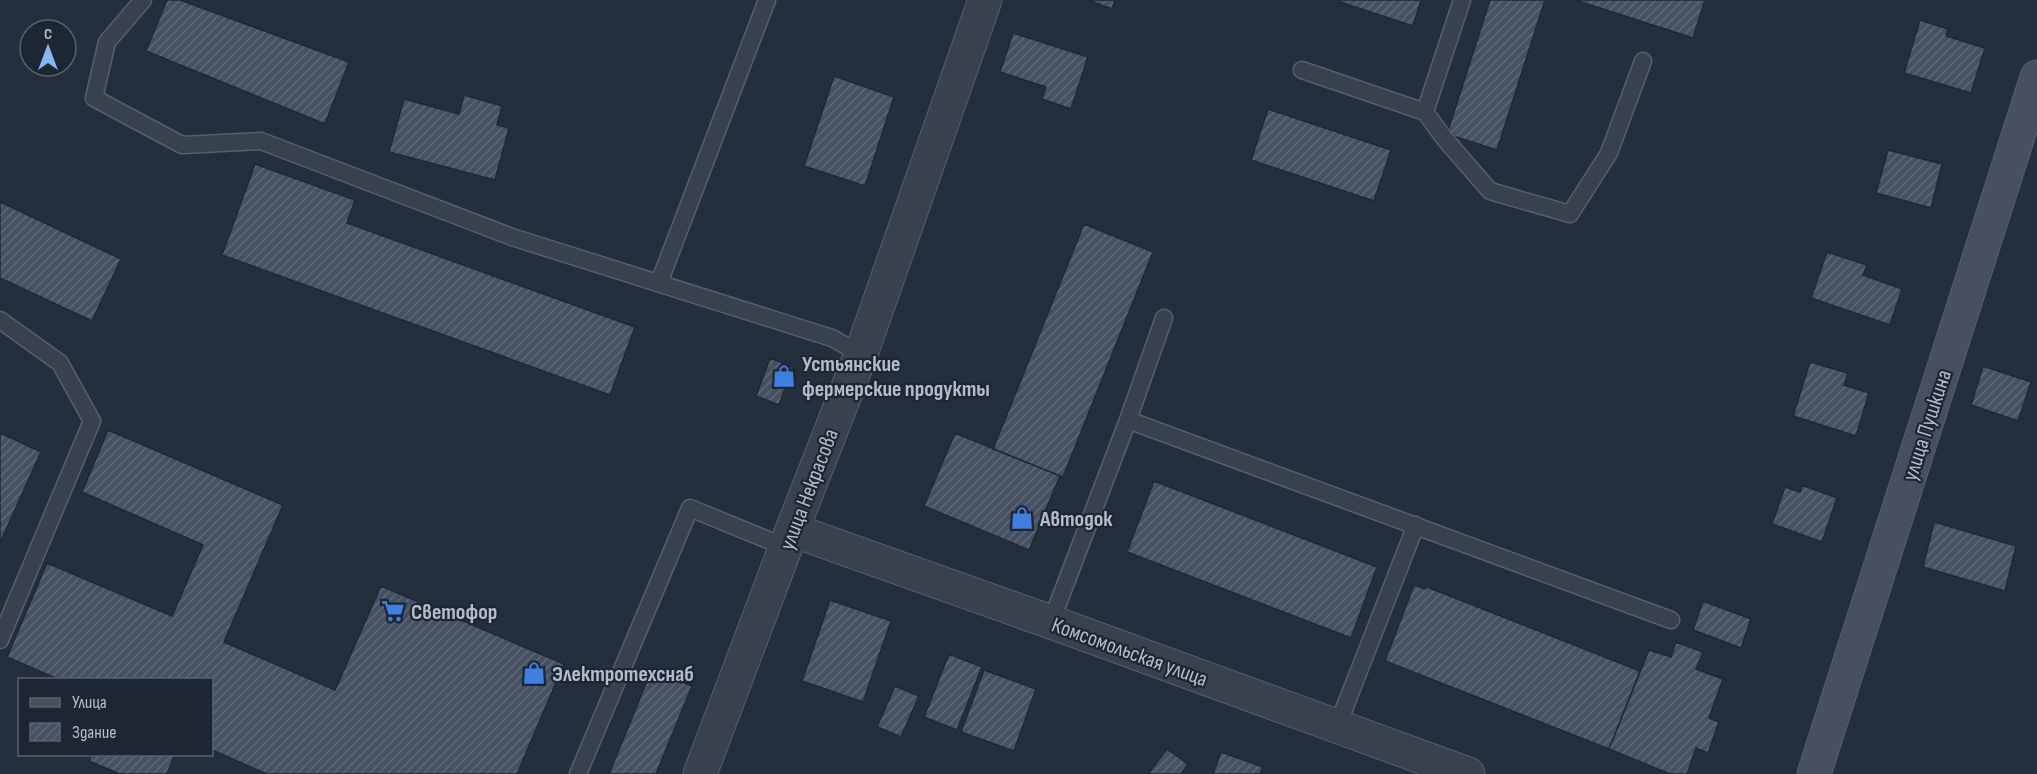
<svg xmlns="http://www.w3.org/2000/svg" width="2037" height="774" font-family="'Sofia Sans Condensed',sans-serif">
<defs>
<pattern id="building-hatch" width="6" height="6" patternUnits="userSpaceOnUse" patternTransform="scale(1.5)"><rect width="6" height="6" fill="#455162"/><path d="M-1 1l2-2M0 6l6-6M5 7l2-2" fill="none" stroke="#5d6877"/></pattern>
</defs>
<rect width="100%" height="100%" fill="#242f3e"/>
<!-- building -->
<path fill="url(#building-hatch)" stroke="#1f2835" stroke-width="1.5" d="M167 0H180L349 62 325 124 146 51Z
M1088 0H1115L1112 9Z
M1340 0H1421L1413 26 1340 2Z
M1490 0H1545L1497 150 1447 134Z
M1575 0H1705L1693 38Z
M1920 20 1948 29 1946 36 1985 48 1971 93 1904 73Z
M1013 33 1088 57 1071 109 1042 99 1046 87 1000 72Z
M834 76 894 97 865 186 804 166Z
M464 95 502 106 497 125 509 128 495 180 389 152 404 99 459 114Z
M1268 109 1391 150 1374 201 1251 160Z
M1888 150 1942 164 1931 208 1876 193Z
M255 164 355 200 347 223 635 327 610 395 222 255Z
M0 202 121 259 92 321 0 278Z
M1084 224 1153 252 1063 477 993 449Z
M1827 252 1867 265 1863 275 1902 289 1890 325 1811 298Z
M770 358 793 367 779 405 756 396Z
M1810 362 1848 373 1844 385 1869 393 1856 436 1793 416Z
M1983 366 2031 382 2018 421 1971 405Z
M108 430 283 505 224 642 335 690 381 586 564 664 517 774H267L212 750V680H60L7 657 47 563 172 616 203 545 82 492Z
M0 433 41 452 0 543Z
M955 433 1060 476 1029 550 924 506Z
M1154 481 1377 567 1351 638 1127 552Z
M1802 485 1837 498 1822 542 1772 524 1785 487 1800 492Z
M1934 522 2016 546 2005 591 1923 567Z
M1414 585 1425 589 1427 587 1640 671 1609 749 1385 661Z
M830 600 891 621 863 702 802 681Z
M1703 601 1751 619 1741 648 1693 630Z
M1676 642 1703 652 1696 669 1723 679 1709 718 1719 722 1708 753 1696 748 1687 774H1670L1609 749 1649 650 1671 657Z
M949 654 982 667 957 730 924 717Z
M652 669 692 686 656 774H609Z
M984 670 1036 689 1014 751 961 732Z
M895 686 919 696 901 737 877 727Z
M1167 749 1188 764 1181 774H1148Z
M1221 752 1263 767 1260 774H1213Z
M92 754H175L167 774H120L89 761Z"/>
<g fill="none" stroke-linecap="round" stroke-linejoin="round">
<!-- lane casing -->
<g stroke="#565f6c" stroke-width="19">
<path id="lane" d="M143 0 107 42 94 98 182 145 261 141 512 237 832 338 861 354
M1302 70 1425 112 1462 0
M1425 112 1444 138 1490 191 1570 214 1609 153 1643 61
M659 283 767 0
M0 320 60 363 92 421 0 640
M1128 420 1164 318
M1051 622 1128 420 1671 620
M1337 727 1416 525
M578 774 690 508 785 547"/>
</g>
<!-- street casing -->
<g stroke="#565f6c" stroke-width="35">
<path id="street" d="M792 530 1051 622 1468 774
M700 774 792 530 861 354 985 0"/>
</g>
<!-- secondary casing -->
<g stroke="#565f6c" stroke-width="35">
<path id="secondary" d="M1814 774 2037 77"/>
</g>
<!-- lane -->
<use href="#lane" stroke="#38414e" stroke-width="16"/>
<!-- street -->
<use href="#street" stroke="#38414e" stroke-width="33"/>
<!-- secondary -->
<use href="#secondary" stroke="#465061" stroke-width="33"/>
</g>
<!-- icons -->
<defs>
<g id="shop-bare" transform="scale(1.8)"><path d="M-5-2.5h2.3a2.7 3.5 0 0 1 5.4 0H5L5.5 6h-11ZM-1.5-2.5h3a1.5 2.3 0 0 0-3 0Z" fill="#3f7fe0" stroke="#1d2633" stroke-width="2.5" paint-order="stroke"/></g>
<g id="supermarket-bare" transform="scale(1.8)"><path d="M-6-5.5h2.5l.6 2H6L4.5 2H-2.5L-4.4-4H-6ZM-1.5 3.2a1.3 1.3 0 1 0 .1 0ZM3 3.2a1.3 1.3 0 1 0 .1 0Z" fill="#3f7fe0" stroke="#1d2633" stroke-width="2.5" paint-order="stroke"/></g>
</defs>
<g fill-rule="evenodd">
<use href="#shop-bare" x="784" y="376"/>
<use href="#shop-bare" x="1022" y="518"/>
<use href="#supermarket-bare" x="393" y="611"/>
<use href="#shop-bare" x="534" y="673"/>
</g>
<g text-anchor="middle" stroke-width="4.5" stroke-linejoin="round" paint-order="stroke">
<!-- poi labels -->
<g font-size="22" font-weight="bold" fill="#b4bcc9" stroke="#1d2633" text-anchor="start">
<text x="802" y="371">Устьянские<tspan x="802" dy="25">фермерские продукты</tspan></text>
<text x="1040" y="526">Автодок</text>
<text x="411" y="619">Светофор</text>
<text x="552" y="681">Электротехснаб</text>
</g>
<!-- street labels -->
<g font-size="22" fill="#b4bcc9" stroke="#1d2633">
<text transform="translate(1926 425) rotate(-72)" y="8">улица Пушкина</text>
<text transform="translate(808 489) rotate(-69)" y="8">улица Некрасова</text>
<text transform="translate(1130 651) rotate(20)" y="8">Комсомольская улица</text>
</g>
</g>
<!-- legend -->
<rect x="18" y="678" width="195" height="78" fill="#1d2633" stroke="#59626f" stroke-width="1.5"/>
<rect x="30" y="698" width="30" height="9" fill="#465061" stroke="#59626f" stroke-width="1.5"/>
<text x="72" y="708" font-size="18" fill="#b4bcc9">Улица</text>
<rect x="30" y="723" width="30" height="18" fill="url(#building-hatch)" stroke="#59626f" stroke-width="1.5"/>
<text x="72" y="738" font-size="18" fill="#b4bcc9">Здание</text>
<!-- north arrow -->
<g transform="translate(48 48)"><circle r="28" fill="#1d2633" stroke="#59626f" stroke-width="1.5"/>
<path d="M0-4.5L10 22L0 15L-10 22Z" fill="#8ab4f8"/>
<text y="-9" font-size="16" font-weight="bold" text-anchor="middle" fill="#b4bcc9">С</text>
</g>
</svg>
